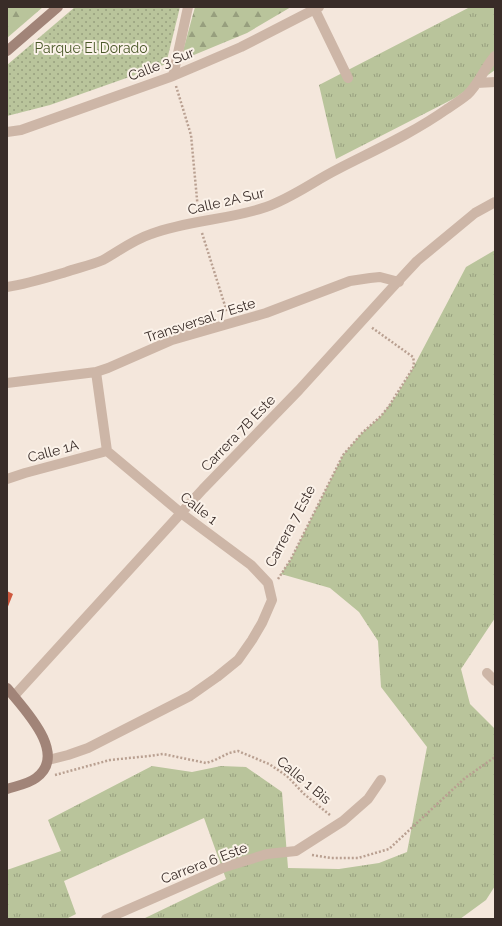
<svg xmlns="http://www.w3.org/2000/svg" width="502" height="926" font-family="Raleway,sans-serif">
<defs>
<pattern id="grass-tufts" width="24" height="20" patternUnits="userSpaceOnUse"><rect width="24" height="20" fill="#b9c49b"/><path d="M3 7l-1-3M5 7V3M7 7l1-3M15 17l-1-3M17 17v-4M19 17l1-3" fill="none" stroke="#979f7e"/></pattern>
<pattern id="forest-firs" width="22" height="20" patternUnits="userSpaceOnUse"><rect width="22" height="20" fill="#b9c49b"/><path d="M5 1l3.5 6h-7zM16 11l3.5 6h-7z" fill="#979f7e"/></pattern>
<pattern id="park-dots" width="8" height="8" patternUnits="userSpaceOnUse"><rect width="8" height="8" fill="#b9c49b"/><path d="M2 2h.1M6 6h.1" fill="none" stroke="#979f7e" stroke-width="1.8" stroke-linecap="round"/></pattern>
</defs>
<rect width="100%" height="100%" fill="#f4e7dc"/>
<!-- grass -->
<path fill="url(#grass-tufts)" d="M470 7H495V70L455 98 336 159 319 85Z
M495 250V618L461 669 470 704 495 729V886L486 900 460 919H143L226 879 204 818 64 881 76 914 66 919H7V870L61 851 48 820 152 766 192 772 221 766 246 767 282 792 288 868 339 869 379 863 407 852 427 747 381 687 378 641 359 612 330 588 281 574 291 559 343 455 362 433 381 416 396 396 413 368 466 267Z"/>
<!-- forest -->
<path fill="url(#forest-firs)" d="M7 7H43L7 38Z
M195 7H291L247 33 189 57 183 51Z"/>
<!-- park -->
<path fill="url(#park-dots)" d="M75 7H180L166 64 50 105 7 116V65Z"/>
<!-- building -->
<path fill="#cf593f" d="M7 591 13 594 7 609Z"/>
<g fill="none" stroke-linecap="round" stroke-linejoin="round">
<!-- path -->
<path stroke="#b9a091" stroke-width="2.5" stroke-dasharray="2 2" stroke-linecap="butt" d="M176 86 191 135 198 210
M202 233 227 312
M278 579 291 559 343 455 362 433 381 416 389 406 413 368 414 362 413 357 371 327
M55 775 110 760 149 756 163 754 206 763 215 760 229 753 238 751 269 764 287 776 304 794 330 815
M312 855 331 858H358L389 849 465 778 495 757"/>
<!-- street -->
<path stroke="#cdb6a7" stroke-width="10" d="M315 10 348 78
M173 76 188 7
M477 83 495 82
M7 132 21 130 173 76 206 62 241 47 319 7
M7 287C27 284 46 278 66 272 78 268 91 265 103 260 119 251 133 240 151 234 188 220 229 220 266 207 292 198 314 181 338 169 375 150 413 133 447 109 453 105 461 100 467 95 479 84 484 68 495 56
M96 372 107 451
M7 383 96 372 108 368 172 340 266 313 350 281 370 278 380 277 399 282
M7 479 25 473 107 451
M487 673 495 681
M14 696 203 489 299 390 391 289 417 261 475 213 495 202
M48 760 68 755 88 748 190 696 217 677 238 660 252 640 262 623 272 600 268 583 251 565 181 513 107 451
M106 919 225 867 267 854 296 851 343 821 368 799 381 780"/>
<!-- secondary -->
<path stroke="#a18478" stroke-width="10" d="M7 51 58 7
M7 688C24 709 69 754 36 778 28 784 16 786 7 789"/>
</g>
<g text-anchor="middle" stroke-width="4" stroke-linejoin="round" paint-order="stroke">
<!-- park labels -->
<g font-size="14" fill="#4b592a" stroke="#fbf2e9">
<text x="91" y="53">Parque El Dorado</text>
</g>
<!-- street labels -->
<g font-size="14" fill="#392c28" stroke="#fbf2e9">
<text transform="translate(161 64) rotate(-21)" y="5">Calle 3 Sur</text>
<text transform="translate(226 201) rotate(-13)" y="5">Calle 2A Sur</text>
<text transform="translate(200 320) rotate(-18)" y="5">Transversal 7 Este</text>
<text transform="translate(238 433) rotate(-46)" y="5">Carrera 7B Este</text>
<text transform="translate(53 451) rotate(-15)" y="5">Calle 1A</text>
<text transform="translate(199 508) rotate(38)" y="5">Calle 1</text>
<text transform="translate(290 526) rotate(-62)" y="5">Carrera 7 Este</text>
<text transform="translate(304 780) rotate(40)" y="5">Calle 1 Bis</text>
<text transform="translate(204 863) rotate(-21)" y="5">Carrera 6 Este</text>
</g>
</g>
<!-- border -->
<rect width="502" height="926" fill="none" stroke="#392c28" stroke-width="16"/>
</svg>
